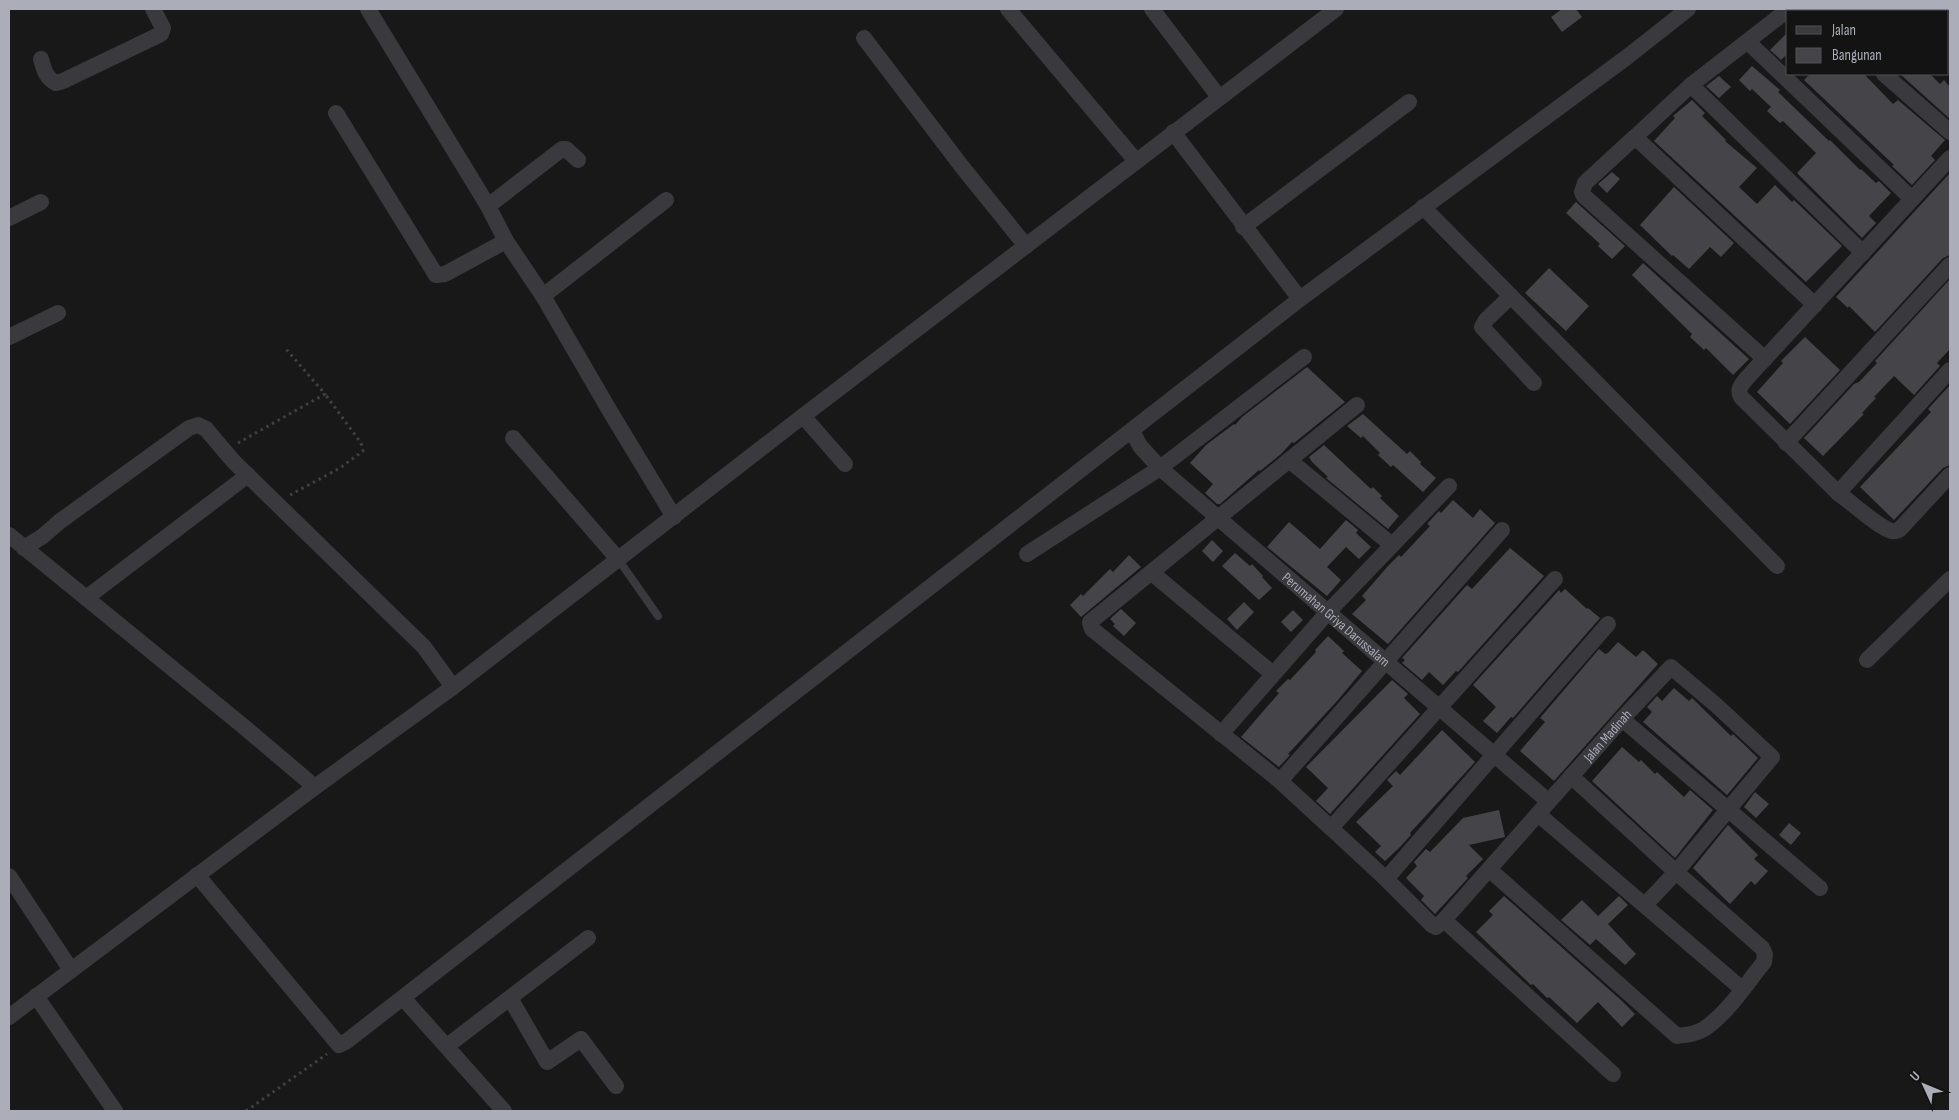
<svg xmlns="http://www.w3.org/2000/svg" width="1959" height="1120" font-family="'Sofia Sans Condensed',sans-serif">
<rect width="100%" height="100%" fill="#181819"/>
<!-- building -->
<path fill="#454549" d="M1562 9H1576L1582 17 1562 32 1551 17Z
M1788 32V53L1781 60 1770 50Z
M1752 66 1780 90 1778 92 1829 141 1830 140 1860 170 1861 169 1876 183 1879 181 1891 193 1869 216 1876 223 1862 238 1797 173 1816 153 1783 121 1780 123 1767 111 1771 107 1752 89 1750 91 1739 80Z
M1810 74H1864L1893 104 1898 100 1945 140 1931 156 1935 160 1912 185 1892 166 1894 165 1804 80Z
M1900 74H1930L1940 84 1944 80 1950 87V119Z
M1719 76 1731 87 1719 98 1706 86Z
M1692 100 1705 113 1702 116 1726 140 1725 141 1757 168 1739 187 1757 204 1775 185 1792 202 1794 200 1842 246 1806 282 1654 141 1675 118 1673 116Z
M1612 172 1620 179 1607 193 1598 184Z
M1949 174 1950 255 1943 258 1875 332 1849 306 1848 308 1836 297Z
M1674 187 1734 243 1721 257 1710 247 1689 269 1673 255 1672 256 1640 225Z
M1576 202 1625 246 1612 259 1598 246 1600 244 1566 213Z
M1643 263 1749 359 1733 375 1706 348 1704 350 1690 337 1692 334 1632 275Z
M1549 268 1589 306 1566 331 1525 293Z
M1950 279V349L1937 363 1940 366 1914 395 1894 376 1874 397 1876 398 1862 413 1864 414 1823 456 1804 438 1854 384 1859 382 1877 363 1875 361Z
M1805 337 1840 370 1790 424 1757 392 1783 363 1781 361Z
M1307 367 1345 402 1294 443 1292 442 1281 454 1260 471 1259 470 1220 504H1217L1205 493 1213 484 1190 463 1206 445 1234 424 1235 425 1242 417Z
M1950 385V465L1943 468 1894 520 1860 487 1931 412 1928 409Z
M1363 414 1407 454 1410 451 1421 462 1420 464 1436 478 1423 492 1393 465 1391 467 1378 455 1380 453 1363 436 1361 438 1347 426Z
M1324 445 1371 489 1373 487 1382 496 1380 498 1399 516 1388 529 1326 478 1328 477 1312 462 1309 457Z
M1453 500 1473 518 1480 509 1495 523 1388 644 1352 614 1366 600 1362 596 1388 566 1399 555 1401 557 1430 526 1427 524 1437 513 1439 511 1441 513Z
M1346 520 1358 530 1356 533 1371 547 1359 559 1346 547 1327 567 1341 580 1327 596 1267 547 1289 522 1320 549Z
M1212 540 1223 551 1213 562 1202 551Z
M1510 548 1544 576 1458 672 1456 671 1443 685 1429 672 1422 680 1402 663 1405 660 1402 658 1467 585 1472 589Z
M1235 553 1250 566 1252 564 1263 576 1262 577 1272 588 1259 600 1222 566Z
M1129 555 1141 567 1081 617 1070 605 1081 594 1083 596 1110 569 1113 572Z
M1565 589 1587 609 1588 608 1600 618 1513 718 1511 717 1497 733 1483 721 1496 707 1473 685 1559 590 1561 593Z
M1244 602 1254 612 1237 630 1227 619Z
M1121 609 1136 623 1124 636 1113 626 1115 624 1110 619Z
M1293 610 1303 620 1291 632 1281 622Z
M1328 636 1344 651 1342 653 1362 671 1338 700 1288 754 1290 755 1279 767 1241 737 1279 693 1276 691 1288 679 1290 680 1316 652 1315 650Z
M1618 642 1636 657 1643 650 1658 664 1554 781 1520 751 1545 722 1540 718 1599 649 1605 654 1608 653Z
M1392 680 1408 694 1404 698 1420 714 1330 814 1316 801 1328 788 1306 767Z
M1674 688 1689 701 1692 698 1731 736 1733 734 1758 758 1727 795 1643 722 1652 712 1647 707 1657 696 1662 701Z
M1442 730 1475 762 1410 833 1411 835 1399 848 1385 861 1375 852 1381 846 1356 822 1393 786 1387 780 1396 771 1400 775Z
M1622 747 1639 762 1641 760 1655 774 1657 772 1684 797 1690 790 1713 810 1675 858 1592 781Z
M1755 792 1769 804 1756 818 1744 807Z
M1499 810 1505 837 1469 845 1483 859 1466 876 1468 878 1435 914 1421 900 1424 896 1406 878 1417 866 1414 862 1426 849 1430 852 1463 818Z
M1789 823 1801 833 1791 845 1779 835Z
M1728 825 1758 855 1754 859 1768 871 1755 885 1751 881 1730 904 1693 868Z
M1504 896 1622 1001 1635 1014 1622 1027 1598 1002 1577 1023 1549 997 1547 998 1533 984 1531 985 1476 932 1493 915 1489 911Z
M1619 896 1628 905 1608 924 1636 954 1625 965 1596 939 1590 945 1561 920 1582 900 1598 916Z"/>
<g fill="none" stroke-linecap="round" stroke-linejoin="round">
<!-- path -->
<path stroke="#3f4045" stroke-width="3" stroke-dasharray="2.5 4" stroke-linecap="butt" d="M238 443 325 394 286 349
M290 495 340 468 363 451 361 443 325 394
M246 1111 327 1054"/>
<!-- service -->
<path stroke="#39393e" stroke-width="8" d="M618 559 658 616"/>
<!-- minor -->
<g stroke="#39393e" stroke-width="16">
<path d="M368 9 488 206 506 241 543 296 611 413 674 517"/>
<path d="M1008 9 1136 161"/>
<path d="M1152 9 1219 97"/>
<path d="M1810 9 1813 11"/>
<path d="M864 38 963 168 1026 246"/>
<path d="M1748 42 1912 199"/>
<path d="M41 59C44 70 46 78 56 83L63 81 161 34 163 28 153 9"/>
<path d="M1884 74 1950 132"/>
<path d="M1691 85 1789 9"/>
<path d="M336 113 436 275 445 274 506 241"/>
<path d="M1173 132 1300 299"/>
<path d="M1635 137 1585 183 1582 192 1584 196 1765 359"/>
<path d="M1950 158 1746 379C1741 386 1737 389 1741 397L1838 493 1950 370"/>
<path d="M488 206 562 149H566L578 160"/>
<path d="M1423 207 1777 566"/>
<path d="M9 218 41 202"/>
<path d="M1243 227 1409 102"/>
<path d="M543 296 666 200"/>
<path d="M1511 296 1486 320 1482 327 1534 383"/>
<path d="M1815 305 1635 137 1691 85 1863 253"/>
<path d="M9 337 58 313"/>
<path d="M803 416 845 464"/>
<path id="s1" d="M1132 431 1140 446 1160 468 1548 801"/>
<path d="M513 438 618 559"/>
<path d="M1786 443 1950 265"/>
<path d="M1289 460 1392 545"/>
<path d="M1838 493C1850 501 1880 529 1892 531 1896 532 1896 531 1900 529L1950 475"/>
<path d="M9 535 243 726 315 787"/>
<path d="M24 548 43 536 59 522 189 428 198 425 206 429 234 462 424 647 453 687"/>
<path d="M1027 554 1160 468 1304 357"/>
<path d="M1152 573 1273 674"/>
<path d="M86 598 248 475"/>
<path d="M1867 660 1950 579"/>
<path d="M1622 719 1820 888"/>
<path d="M1221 734 1328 612 1449 486"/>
<path d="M1280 781 1092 629 1090 622 1357 405"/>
<path d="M1538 814 1742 989"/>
<path d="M1331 828 1280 781 1502 530"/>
<path d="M1490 870 1677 1036C1686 1035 1696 1034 1704 1029 1728 1013 1746 984 1764 962L1765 954 1762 948 1676 872 1571 776"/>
<path d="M197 875 339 1045 347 1041 1300 299 1627 57 1688 9"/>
<path d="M9 876 71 970"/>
<path d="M1386 879 1608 624"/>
<path d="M1444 920 1436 927 1432 925 1386 879 1331 828 1555 579"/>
<path d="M36 996 115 1111"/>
<path d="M403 998 504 1111"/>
<path d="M510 998 547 1062 581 1039 616 1086"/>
<path d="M9 1017 315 787 453 687 803 416 1336 9"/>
<path d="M447 1046 588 938"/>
<path id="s2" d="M1613 1074 1444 920 1622 719 1671 667 1716 705 1772 757 1676 872 1645 905"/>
</g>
</g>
<g text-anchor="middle" stroke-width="5" stroke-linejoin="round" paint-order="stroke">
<!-- street labels -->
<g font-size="14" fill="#abaeb8" stroke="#131314">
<text dy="5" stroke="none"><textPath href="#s1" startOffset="279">Perumahan Griya Darussalam</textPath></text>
<text dy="5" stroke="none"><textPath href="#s2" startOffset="475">Jalan Madinah</textPath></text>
</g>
</g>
<!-- border -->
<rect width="1959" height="1120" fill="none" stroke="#abaeb8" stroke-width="20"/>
<!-- legend -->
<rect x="1786" y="10" width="162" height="65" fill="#131314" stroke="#505156"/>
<rect x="1796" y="26" width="25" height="8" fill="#39393e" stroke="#505156"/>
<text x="1832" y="35" font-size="15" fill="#abaeb8">Jalan</text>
<rect x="1796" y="48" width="25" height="15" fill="#454549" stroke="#505156"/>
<text x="1832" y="60" font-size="15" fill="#abaeb8">Bangunan</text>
<!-- north arrow -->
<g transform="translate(1924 1085) rotate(314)" stroke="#131314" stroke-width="4" paint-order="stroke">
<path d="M0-4L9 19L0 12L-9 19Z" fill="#abaeb8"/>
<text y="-8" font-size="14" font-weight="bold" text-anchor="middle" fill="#abaeb8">U</text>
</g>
</svg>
